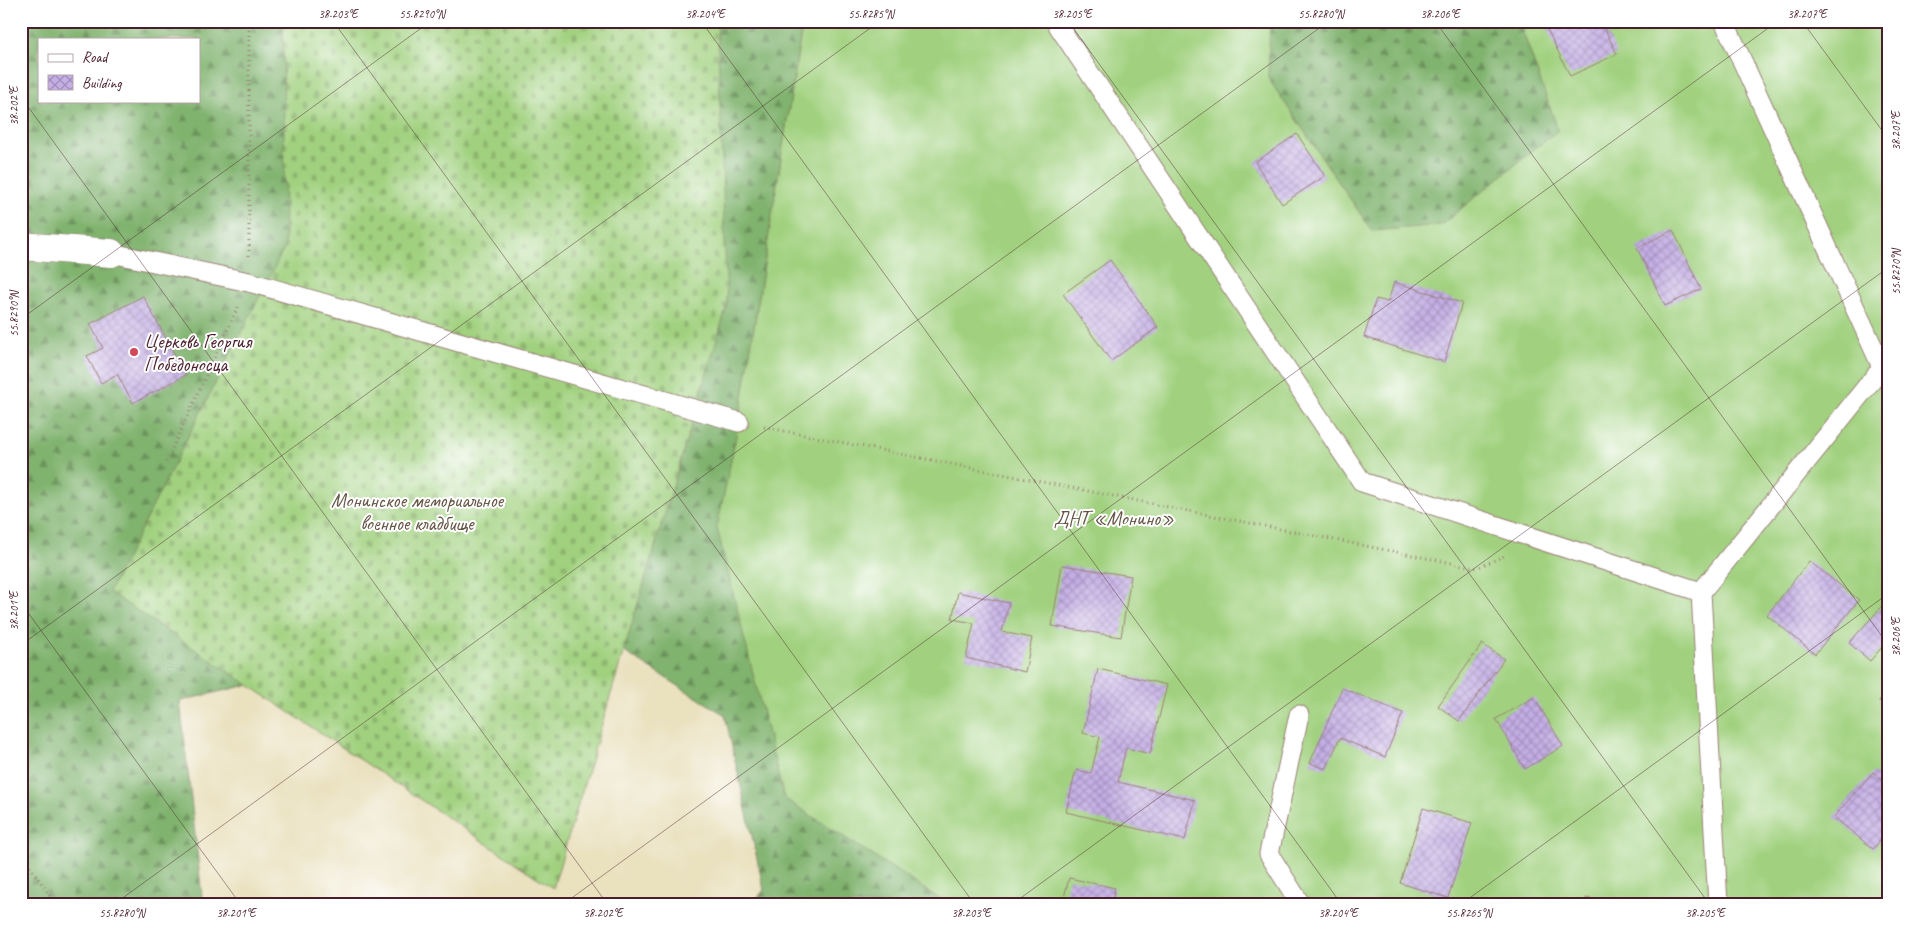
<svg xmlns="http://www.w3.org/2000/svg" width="1910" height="926" font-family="Caveat,sans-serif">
<defs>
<pattern id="forest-firs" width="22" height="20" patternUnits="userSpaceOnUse" patternTransform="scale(1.25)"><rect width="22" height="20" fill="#80b36e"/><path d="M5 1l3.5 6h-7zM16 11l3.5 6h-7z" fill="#6b915b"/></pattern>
<pattern id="cemetery-stones" width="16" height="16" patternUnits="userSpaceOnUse" patternTransform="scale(1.25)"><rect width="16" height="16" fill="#a1d17f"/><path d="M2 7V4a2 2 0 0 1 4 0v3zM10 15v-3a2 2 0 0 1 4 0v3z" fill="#8cb36e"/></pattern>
<pattern id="building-cross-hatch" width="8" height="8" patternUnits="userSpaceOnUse" patternTransform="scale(1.25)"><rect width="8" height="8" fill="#c4aee5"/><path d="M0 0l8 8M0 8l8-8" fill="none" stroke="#a18dba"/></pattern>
</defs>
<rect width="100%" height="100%" fill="#fff"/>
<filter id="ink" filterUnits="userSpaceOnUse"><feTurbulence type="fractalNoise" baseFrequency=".02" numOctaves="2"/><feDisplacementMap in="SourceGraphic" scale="10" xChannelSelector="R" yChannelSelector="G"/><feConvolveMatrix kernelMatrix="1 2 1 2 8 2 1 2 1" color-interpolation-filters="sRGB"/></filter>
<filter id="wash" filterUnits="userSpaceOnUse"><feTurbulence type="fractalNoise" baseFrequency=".0096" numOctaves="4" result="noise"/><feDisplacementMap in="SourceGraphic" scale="20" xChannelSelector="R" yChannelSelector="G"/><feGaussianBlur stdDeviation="1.12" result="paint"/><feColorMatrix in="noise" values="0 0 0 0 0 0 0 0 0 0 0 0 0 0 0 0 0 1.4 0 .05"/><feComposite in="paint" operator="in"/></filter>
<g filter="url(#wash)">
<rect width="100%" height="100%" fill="#eae1bf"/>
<!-- forest -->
<path fill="url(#forest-firs)" stroke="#65694c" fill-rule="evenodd" d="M21 21H803L739 422 784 798 949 905H752L764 890 725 715 559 611 180 701 203 905H21ZM39 39H199V101H39Z
M1270 21H1519L1558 130 1441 225 1372 231 1268 78Z"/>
<!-- cemetery -->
<path fill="url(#cemetery-stones)" stroke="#767855" d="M283 21H717L727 305 553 888 109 592 285 247Z"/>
<!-- garden -->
<path fill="#a1d17f" stroke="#767855" d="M803 21H1270L1268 78 1372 231 1441 225 1558 130 1519 21H1889V905H949L784 798 717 528 739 422Z"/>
<g id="blocks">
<!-- building -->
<path fill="url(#building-cross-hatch)" d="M1543 21H1601L1617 54 1570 76Z
M1297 134 1325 176 1282 204 1255 162Z
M1673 230 1701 289 1665 306 1637 248Z
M1110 260 1158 327 1111 361 1063 294Z
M1394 282 1462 303 1444 362 1364 337 1376 299 1388 302Z
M143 296 186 375 133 403 117 374 101 383 87 356 103 348 90 324Z
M1809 561 1859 600 1815 654 1767 615Z
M1062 565 1131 576 1121 637 1052 626Z
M958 592 1009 603 1002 632 1032 638 1025 672 966 658 974 623 952 619Z
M1889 598V639L1870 661 1849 643Z
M1482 644 1504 659 1459 721 1438 706Z
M1098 669 1167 685 1150 754 1126 748 1118 782 1195 800 1185 840 1066 812 1076 770 1091 773 1100 737 1083 733Z
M1342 688 1403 713 1385 757 1340 738 1326 769 1310 763Z
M1889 688V709L1879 701Z
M1534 697 1563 746 1525 769 1496 719Z
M1873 772 1889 785V830L1873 849 1834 817Z
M1423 808 1472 823 1448 898 1400 883Z
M1069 878 1115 888 1111 905H1062Z
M1586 898 1621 904V905H1585Z"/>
</g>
</g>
<g filter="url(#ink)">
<use href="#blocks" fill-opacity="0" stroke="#9a8075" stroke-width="1"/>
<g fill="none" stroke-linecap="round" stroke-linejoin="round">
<!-- lane casing -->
<g stroke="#9a8075" stroke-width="21">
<path id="lane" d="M1055 21 1362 482 1701 592
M1724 21 1882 367
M111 253 249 282 739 422
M1299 715 1269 854 1301 905
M1718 905 1701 592 1889 359"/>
</g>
<!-- street casing -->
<g stroke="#9a8075" stroke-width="29">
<path id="street" d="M21 246 111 253"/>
</g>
<!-- path -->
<path stroke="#9a8075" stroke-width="3" stroke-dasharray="1 4" stroke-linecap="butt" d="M249 256V21
M764 427 1477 568 1504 556
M166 462 239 305
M21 854 49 894 54 905"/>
<!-- lane -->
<use href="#lane" stroke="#fff" stroke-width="19"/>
<!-- street -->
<use href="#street" stroke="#fff" stroke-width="28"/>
</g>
</g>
<!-- ticks -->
<path fill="none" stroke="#4a1f2b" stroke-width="1" stroke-opacity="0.45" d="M333 21 975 905M701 21 1342 905M1068 21 1710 905M1435 21 1889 646M1802 21 1889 140M21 97 608 905M21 319 431 21M21 603 241 905M21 645 880 21M113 905 1329 21M562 905 1778 21M1011 905 1889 267M1460 905 1889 593"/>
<!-- markers -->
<circle fill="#d1495b" stroke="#fff" stroke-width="2" cx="134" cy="352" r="5"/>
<g text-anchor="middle" stroke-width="4" stroke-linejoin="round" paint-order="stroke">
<!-- poi labels -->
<g font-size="20" fill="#4a1f2b" stroke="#fff" text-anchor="start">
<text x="144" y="348">Церковь Георгия<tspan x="144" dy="23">Победоносца</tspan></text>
</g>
<!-- park labels -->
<g font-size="20" fill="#645444" stroke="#fff">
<text x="417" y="507">Монинское мемориальное<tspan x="417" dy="23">военное кладбище</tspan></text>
<text x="1114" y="525">ДНТ «Монино»</text>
</g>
</g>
<!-- margin -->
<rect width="1910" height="926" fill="none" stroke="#fff" stroke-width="55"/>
<!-- legend -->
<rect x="38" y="38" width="162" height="65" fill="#ffffff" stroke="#b7a5aa"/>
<rect x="48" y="54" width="25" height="8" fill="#ffffff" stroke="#b7a5aa"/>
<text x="82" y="62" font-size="15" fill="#4a1f2b">Road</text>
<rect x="48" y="75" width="25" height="15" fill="url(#building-cross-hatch)" stroke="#b7a5aa"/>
<text x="82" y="88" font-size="15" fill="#4a1f2b">Building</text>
<rect x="28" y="28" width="1854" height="870" fill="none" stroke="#4a1f2b" stroke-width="2"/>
<g font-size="12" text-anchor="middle" fill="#4a1f2b">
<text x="338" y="18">38.203°E</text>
<text x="422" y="18">55.8290°N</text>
<text x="705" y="18">38.204°E</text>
<text x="871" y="18">55.8285°N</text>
<text x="1072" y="18">38.205°E</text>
<text x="1321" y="18">55.8280°N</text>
<text x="1440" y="18">38.206°E</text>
<text x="1807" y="18">38.207°E</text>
<text transform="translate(14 106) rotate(-90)" y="4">38.202°E</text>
<text transform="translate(1896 131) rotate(-90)" y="4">38.207°E</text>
<text transform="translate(1896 272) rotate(-90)" y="4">55.8270°N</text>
<text transform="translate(14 314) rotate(-90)" y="4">55.8290°N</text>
<text transform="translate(14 611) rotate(-90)" y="4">38.201°E</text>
<text transform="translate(1896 637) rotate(-90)" y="4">38.206°E</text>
<text x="122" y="917">55.8280°N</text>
<text x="236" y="917">38.201°E</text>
<text x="603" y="917">38.202°E</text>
<text x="971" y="917">38.203°E</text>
<text x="1338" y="917">38.204°E</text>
<text x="1469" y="917">55.8265°N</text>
<text x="1705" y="917">38.205°E</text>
</g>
</svg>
